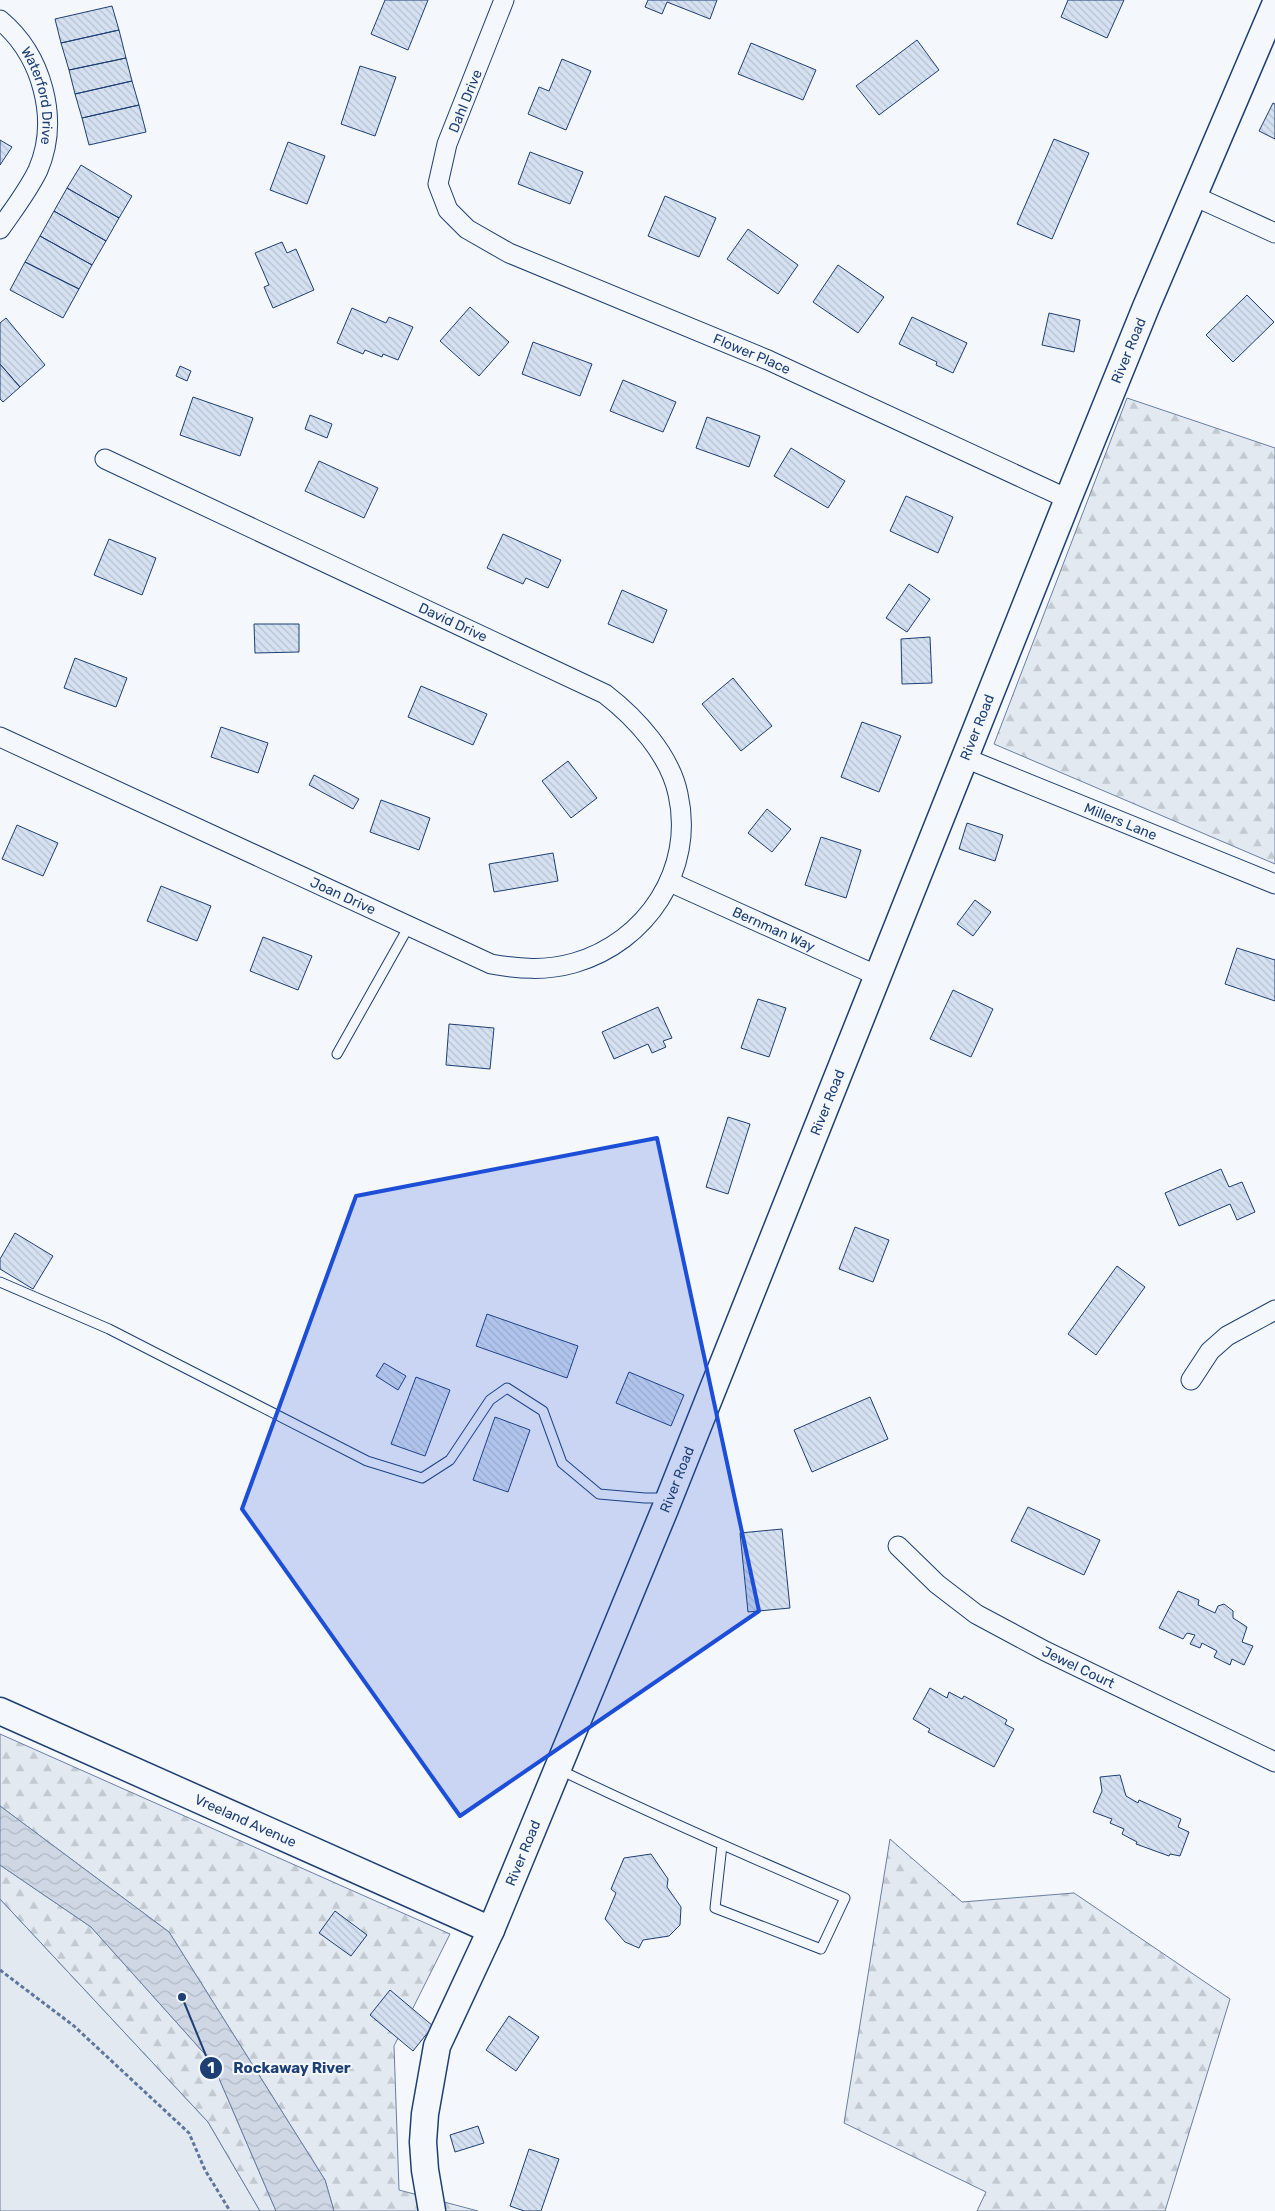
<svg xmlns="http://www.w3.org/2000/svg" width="1275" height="2211" font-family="Rubik,sans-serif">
<defs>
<pattern id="forest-firs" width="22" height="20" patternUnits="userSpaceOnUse" patternTransform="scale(1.25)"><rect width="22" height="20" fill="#e3e9f0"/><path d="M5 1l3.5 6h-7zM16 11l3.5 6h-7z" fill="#c2c9d1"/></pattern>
<pattern id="water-waves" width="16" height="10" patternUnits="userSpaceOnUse" patternTransform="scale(1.25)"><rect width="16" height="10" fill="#cfd7e4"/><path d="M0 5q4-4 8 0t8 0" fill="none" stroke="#b1bac7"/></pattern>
<pattern id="building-back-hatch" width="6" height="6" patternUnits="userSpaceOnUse" patternTransform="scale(1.25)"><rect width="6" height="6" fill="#d5e0f0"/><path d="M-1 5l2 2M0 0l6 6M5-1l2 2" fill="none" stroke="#b6c1d1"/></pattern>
</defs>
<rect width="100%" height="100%" fill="#f4f7fb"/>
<!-- green -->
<path fill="#e3e9f0" stroke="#687fa3" d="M0 1899 208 2122 260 2211H0Z"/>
<!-- forest -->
<path fill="url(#forest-firs)" stroke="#687fa3" d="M1127 398 1275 448V864L994 744Z
M0 1734 450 1934 394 2046 399 2190 478 2211H334L325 2180 169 1932 0 1806Z
M890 1839 962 1902 1074 1893 1230 1999 1165 2211H977L986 2192 844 2123Z
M0 1865 91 1927 212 2062 276 2211H260L208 2122 0 1899Z"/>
<!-- water -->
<path fill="url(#water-waves)" stroke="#687fa3" d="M0 1806 169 1932 325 2180 334 2211H276L212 2062 91 1927 0 1865Z"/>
<!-- building -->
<path fill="url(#building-back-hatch)" stroke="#1d3f73" d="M385 0H428L408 50 371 34Z
M648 0H717L710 19 667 2 662 14 645 7Z
M1068 0H1124L1107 38 1061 17Z
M112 6 119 30 61 43 55 19Z
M119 30 126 58 69 70 61 43Z
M917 40 939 70 879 115 856 86Z
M751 43 816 70 803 100 738 74Z
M126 58 132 81 75 94 69 70Z
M562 59 591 71 566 130 528 114 539 87 549 91Z
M360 66 396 77 375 136 341 124Z
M132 81 139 105 82 118 75 94Z
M1273 103 1275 104V139L1259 131Z
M139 105 146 132 89 145 82 118Z
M1054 139 1089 153 1052 239 1017 224Z
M0 140 12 147 0 165Z
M288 142 325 156 307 204 270 190Z
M530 152 583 172 570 204 518 184Z
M81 165 132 196 119 218 67 188Z
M67 188 119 218 106 241 54 211Z
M665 196 716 218 699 257 648 236Z
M54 211 106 241 92 265 40 236Z
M748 229 798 265 778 294 727 259Z
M40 236 92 265 79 289 25 262Z
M282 242 287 253 296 249 314 290 273 308 264 287 269 285 255 253Z
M25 262 79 289 63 318 10 290Z
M838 265 884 297 858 333 813 302Z
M1247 295 1274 322 1233 362 1206 335Z
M470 307 509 342 479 376 440 341Z
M352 308 386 323 389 317 413 327 398 360 383 354 382 357 365 350 363 354 337 343Z
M1049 313 1080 320 1074 352 1042 345Z
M912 317 967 343 953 373 936 365 937 362 899 344Z
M6 318 45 365 20 387 0 364V323Z
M533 342 592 364 580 396 522 374Z
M0 364 20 387 3 402 0 399Z
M180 366 191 371 187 381 176 376Z
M623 380 676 402 663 432 610 411Z
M193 397 253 418 240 456 180 435Z
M310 415 332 424 327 438 305 429Z
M707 417 760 436 749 467 696 448Z
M791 448 845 481 828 508 774 476Z
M319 461 378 488 364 518 305 491Z
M906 496 953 517 938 553 890 531Z
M503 534 561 560 548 588 526 578 523 584 487 568Z
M109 539 156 558 142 595 94 575Z
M909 584 930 599 907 632 886 618Z
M622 590 667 610 653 643 608 624Z
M254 624H299V652L255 653Z
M930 637 932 683 902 684 901 639Z
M75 658 127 678 116 707 64 688Z
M733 678 772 726 741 751 702 704Z
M421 686 487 714 473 745 408 717Z
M862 722 901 736 879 792 841 777Z
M221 727 268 743 258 773 211 757Z
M568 761 597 798 571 818 542 781Z
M314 775 359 799 353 809 309 785Z
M381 800 430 818 419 850 370 832Z
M767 809 791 829 772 852 748 833Z
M967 823 1003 835 995 861 959 849Z
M17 825 58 843 43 876 2 859Z
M821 837 861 850 846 898 805 885Z
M553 853 558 881 494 892 489 864Z
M161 886 211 906 197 941 147 921Z
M975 900 991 912 973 936 957 924Z
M263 937 312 956 298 990 250 971Z
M1237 948 1275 960V1001L1225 984Z
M953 990 993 1009 971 1057 930 1039Z
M758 999 786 1008 769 1057 741 1048Z
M658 1007 672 1038 663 1041 666 1047 652 1053 648 1044 614 1059 602 1032Z
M449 1024 494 1028 490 1069 446 1065Z
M728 1117 750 1124 728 1194 706 1187Z
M1221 1169 1229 1187 1242 1182 1255 1212 1237 1220 1230 1204 1179 1226 1165 1193Z
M855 1227 889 1240 873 1282 839 1269Z
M15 1233 53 1256 33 1289 0 1269V1259Z
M1117 1266 1145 1287 1096 1355 1068 1334Z
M487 1314 578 1346 567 1378 476 1346Z
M384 1363 406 1376 398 1390 376 1376Z
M629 1372 684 1395 671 1426 616 1403Z
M416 1377 450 1390 425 1456 391 1444Z
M870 1397 888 1439 812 1472 794 1430Z
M495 1417 530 1430 508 1492 473 1480Z
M1028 1507 1100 1540 1084 1575 1011 1541Z
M782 1529 790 1608 748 1612 740 1533Z
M1178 1591 1199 1600 1198 1605 1215 1613 1218 1606 1224 1604 1233 1611V1618L1247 1627 1242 1642 1253 1646 1244 1665 1232 1659 1230 1665 1214 1657 1217 1651 1202 1643 1200 1648 1190 1644 1195 1635 1187 1633 1183 1639 1159 1628Z
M930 1688 947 1698 949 1692 962 1699 964 1696 1007 1720 1005 1724 1014 1729 994 1767 928 1732 930 1729 913 1719Z
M1120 1775 1126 1796 1138 1803 1139 1800 1181 1819 1178 1827 1189 1832 1180 1856 1170 1854 1169 1856 1136 1844 1137 1842 1122 1834 1124 1829 1110 1823 1112 1819 1093 1812 1102 1791 1100 1777Z
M651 1854 668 1879 667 1887 681 1907 680 1925 669 1936 643 1940 639 1948 625 1942 605 1919 616 1893 611 1889 624 1858Z
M335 1911 367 1935 351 1956 319 1933Z
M390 1990 433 2026 413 2051 370 2015Z
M509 2016 539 2037 516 2071 486 2050Z
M478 2126 484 2143 455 2152 450 2135Z
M529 2149 559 2159 541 2211H524L510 2206Z"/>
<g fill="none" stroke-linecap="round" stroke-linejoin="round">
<!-- lane casing -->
<g stroke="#1d3f73" stroke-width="11">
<path id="lane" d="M337 1054 409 926
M0 1282 109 1329 367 1461 422 1478 450 1460 490 1400 507 1388 543 1411 562 1463 599 1494 645 1498H667
M560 1770C654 1815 749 1857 845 1898L821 1949 715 1908 722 1845"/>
</g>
<!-- street casing -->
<g stroke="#1d3f73" stroke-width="21">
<g id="street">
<path id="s1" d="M504 0 447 144 438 184 448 210 467 229 509 253 768 360 1068 499"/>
<path id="s2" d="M0 20C42 55 60 119 38 170 28 191 13 210 0 229"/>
<path d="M1194 196 1275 233"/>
<path id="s3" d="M0 737 491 964C519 969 546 971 574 963 647 942 695 869 678 794 670 755 636 718 605 694L105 459"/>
<path id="s4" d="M965 758 1275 884"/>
<path id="s5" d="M670 882 878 976"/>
<path d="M1191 1380 1210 1351 1227 1336 1275 1310"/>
<path id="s6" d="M898 1546 937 1584 976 1614 1045 1651 1275 1762"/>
</g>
</g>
<!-- secondary casing -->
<g stroke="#1d3f73" stroke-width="29">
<g id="secondary">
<path id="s7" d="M0 1711 491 1930"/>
<path id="s8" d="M432 2211 425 2170 423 2142 425 2114 437 2046 491 1930 665 1509 1068 499 1146 307 1275 5"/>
</g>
</g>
<!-- path -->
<path stroke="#5e769c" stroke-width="3" stroke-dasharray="4 2.5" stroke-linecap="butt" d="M0 1970 74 2026 189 2133 205 2170 230 2211"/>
<!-- lane -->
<use href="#lane" stroke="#f4f7fb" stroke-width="9"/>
<!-- street -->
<use href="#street" stroke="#f4f7fb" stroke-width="19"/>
<!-- secondary -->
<use href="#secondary" stroke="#f4f7fb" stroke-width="26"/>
</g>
<!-- marked area -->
<path fill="#1d4ed8" fill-opacity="0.2" stroke="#1d4ed8" stroke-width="4" stroke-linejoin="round" d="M657 1138 759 1611 460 1816 242 1509 356 1196Z"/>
<g text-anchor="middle" stroke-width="4" stroke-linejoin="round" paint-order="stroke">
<!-- street labels -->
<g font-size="14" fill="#1d3f73" stroke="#f4f7fb">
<text dy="5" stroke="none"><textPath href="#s2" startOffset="88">Waterford Drive</textPath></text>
<text transform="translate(465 101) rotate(-68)" y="5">Dahl Drive</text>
<text dy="5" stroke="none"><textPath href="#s8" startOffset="1998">River Road</textPath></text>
<text dy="5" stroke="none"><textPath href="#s1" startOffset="562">Flower Place</textPath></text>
<text transform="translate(453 622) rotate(25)" y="5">David Drive</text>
<text dy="5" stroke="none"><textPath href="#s8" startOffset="1592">River Road</textPath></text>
<text dy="5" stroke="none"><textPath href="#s4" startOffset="168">Millers Lane</textPath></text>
<text dy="5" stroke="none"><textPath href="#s3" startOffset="378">Joan Drive</textPath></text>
<text dy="5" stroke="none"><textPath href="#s5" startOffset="114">Bernman Way</textPath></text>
<text dy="5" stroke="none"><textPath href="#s8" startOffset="1188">River Road</textPath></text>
<text dy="5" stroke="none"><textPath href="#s8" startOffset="782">River Road</textPath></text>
<text dy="5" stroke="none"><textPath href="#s6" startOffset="219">Jewel Court</textPath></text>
<text dy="5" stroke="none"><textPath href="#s7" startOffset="269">Vreeland Avenue</textPath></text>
<text dy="5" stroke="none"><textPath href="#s8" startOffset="378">River Road</textPath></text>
</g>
</g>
<!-- callouts -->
<path fill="none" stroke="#1d3f73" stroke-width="2" d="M182 1997L211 2068"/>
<g fill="#1d3f73" stroke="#f4f7fb" stroke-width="2">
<circle cx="182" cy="1997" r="5"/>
<circle cx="211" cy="2068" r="12"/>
</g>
<g font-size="15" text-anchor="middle" font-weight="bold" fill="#fff">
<text x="211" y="2073">1</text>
</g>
<g font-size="15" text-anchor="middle" font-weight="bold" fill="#1d3f73" stroke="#f4f7fb" stroke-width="4" stroke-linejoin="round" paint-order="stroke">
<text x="292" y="2073">Rockaway River</text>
</g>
</svg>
